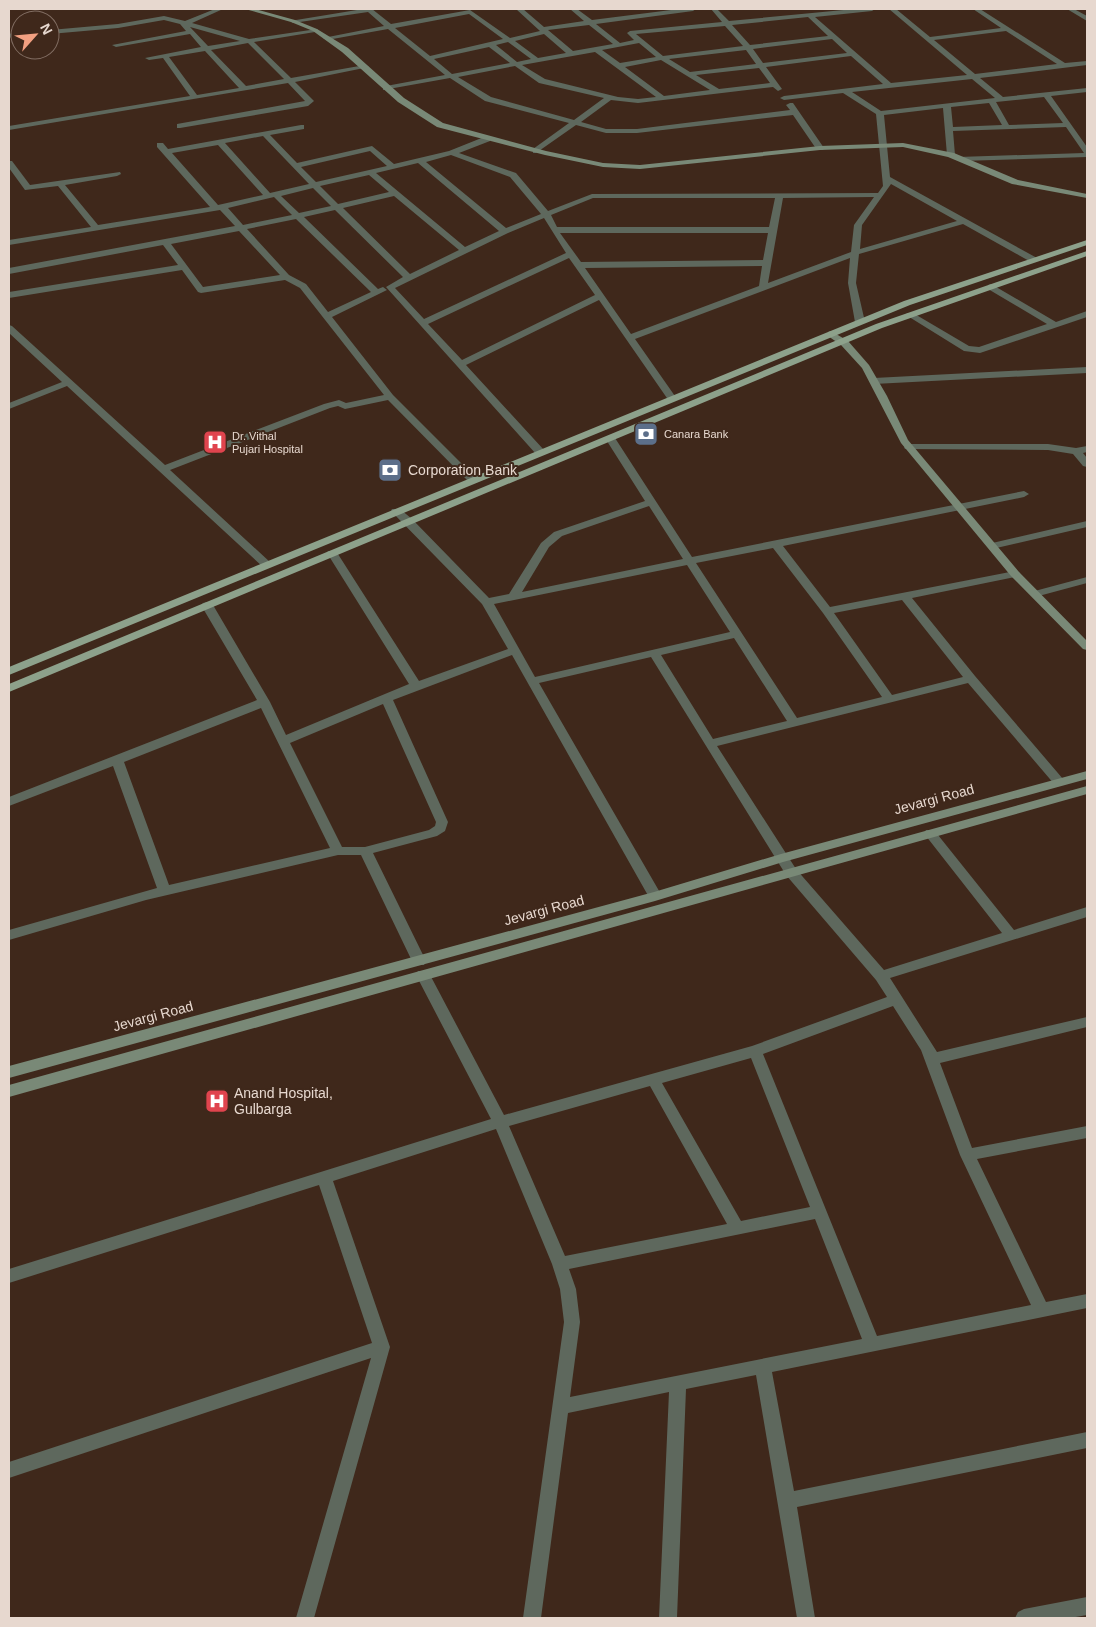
<svg xmlns="http://www.w3.org/2000/svg" width="1096" height="1627" font-family="Arial,sans-serif">
<rect width="100%" height="100%" fill="#3f281b"/>
<g fill="none" stroke-linecap="round" stroke-linejoin="round">
<!-- street -->
<path fill="#5e685d" fill-rule="evenodd" d="M215 9H223L192 23 249 39 317 29 318 30 315 32 254 42 291 78 365 65 369 67 295 82 314 101 308 106 180 128H177V124L305 101 288 83 9 130V126L190 96 163 58 149 60 145 58 201 47 190 34 116 47 112 45 186 31 180 24 164 20 118 28 50 34V30L118 24 164 16 185 21ZM190 27 240 41 208 46ZM248 43 284 79 246 86 211 50ZM205 51 239 88 197 95 169 57Z
M363 9H372L391 24 470 10 510 38 540 31 516 9H523L544 27 584 21 570 9H577L592 20 679 9H696L693 11 596 24 620 43 634 40 627 33 630 31 722 22 711 9H717L729 21 854 9H875L872 11 815 17 891 83 967 75 889 9H896L930 37 1001 28 973 9H980L1065 63 1087 61V65L980 78 1003 97 1087 88V92L1051 96 1087 147V157L961 161 957 159 958 157 1084 153 1066 127 953 131 955 155 951 157 947 155 943 108 884 115 890 177 1037 258V262H1031L963 224 859 254 856 283 865 322 863 324H857L855 322 848 283 850 258 635 339 677 399 672 402 669 401 599 300 466 365 544 450V454H536L386 287 403 277 335 210 304 217 378 289 383 287 387 290 332 317 393 395 478 480 477 482H469L388 400 345 409 338 406 330 408 170 470 271 563 272 565 267 568 263 567 67 386 9 409V403L62 382 9 333V325L12 326 165 465 324 404 339 400 346 403 384 395 300 288 285 280 201 293 198 292 182 270 9 298V292L178 265 163 245 9 274V268L235 226 220 210 9 245V240L91 227 58 186 25 190 9 168V161H12L30 185 120 172 121 174 117 176 65 185 98 225 210 207 157 147V143H163L168 149 301 125H304V129L270 135 297 163 372 146 394 164 449 151 484 137H490V141L459 153 516 173 548 211 592 194 878 193 883 186 876 114 843 93 784 100 780 98 784 96 883 84 851 56 766 67 782 89 778 91 773 87 638 103 611 100 581 122 606 129H637L790 110 786 105 790 103H793L824 148 823 150H817L793 115 637 133H606L576 125 536 153H533V149L569 123 485 101 450 78 383 90V86H386L445 75 388 29 327 40 323 38 384 26 368 12 293 23 290 21ZM469 14 503 39 430 56 395 28ZM808 17 828 36 750 45 732 25ZM589 25 613 44 573 51 548 30ZM725 26 743 46 663 56 636 34ZM1006 31 1057 64 975 74 934 40ZM544 34 566 53 538 58 515 41ZM832 39 847 53 763 63 753 49ZM508 42 531 59 517 62 496 45ZM639 43 656 57 620 63 602 50ZM489 47 510 63 452 74 434 59ZM746 50 756 64 690 72 669 59ZM595 52 656 97 638 99 618 97 545 79 522 65ZM661 60 710 90 664 96 625 67ZM515 66 539 83 604 98 574 120 491 97 458 77ZM759 68 770 83 719 89 696 75ZM972 79 995 98 881 111 852 92ZM1044 97 1063 123 1009 125 996 102ZM989 103 1002 125 953 127 951 107ZM263 136 309 184 270 193 225 143ZM218 145 263 195 218 205 172 153ZM370 151 387 166 316 182 301 167ZM451 155 510 177 541 214 506 228 426 162ZM418 163 499 231 465 247 376 173ZM369 175 389 192 338 204 320 186ZM891 184 957 221 860 249 862 225ZM313 188 331 206 299 213 281 196ZM394 196 459 250 410 274 343 208ZM274 197 292 215 243 225 228 208ZM874 197 854 225 851 252 768 283 783 198ZM593 198H775L769 227H557L551 215ZM544 218 566 253 424 319 395 288 508 233ZM296 219 371 292 328 312 306 284 289 275 247 229ZM239 231 280 275 203 287 171 244ZM560 233H768L763 260 581 262ZM569 258 595 295 462 360 428 324ZM762 266 759 286 631 334 585 268Z
M1067 9H1074L1087 16V21Z
M20 31V35L9 38V34Z
M991 284 1056 322 1087 311V317L980 353 964 351 906 315 907 313H913L969 346 979 347 1047 324 988 289V285Z
M1087 367V373L874 384 869 381 874 378Z
M610 435 615 438 692 557 1024 491 1029 494 1024 497 783 546 830 607 1015 571 1019 572 1020 574 1015 577 912 598 975 676 1063 779 1065 782 1063 785H1055L968 683 717 746 796 869 884 970 1002 933 926 836 924 833 926 830H934L1014 930 1087 907V917L890 978 937 1052 1087 1017V1027L940 1063 972 1148 1087 1126V1138L977 1159 1046 1302 1087 1294V1308L772 1372 794 1491 1087 1432V1448L797 1507 815 1618H797L756 1375 686 1389 677 1618H659L669 1392 568 1413 541 1618H523L564 1322 560 1289 552 1264 496 1129 333 1181 390 1347 314 1618H296L371 1358 9 1478V1462L372 1343 319 1185 9 1283V1269L491 1119 416 975 418 971H428L504 1115 752 1046 887 997 876 980 786 875 651 657 539 683 662 896 660 899H650L512 655 393 700 448 822 445 831 437 836 373 853 426 961 424 965H414L412 961 361 855H338L146 900 9 940V930L157 888 113 766 9 806V797L257 700 201 605 203 603 207 602 213 605 270 702 286 735 409 684 327 553 328 551H336L419 681 508 649 482 604 391 511 392 509H400L412 519 489 598 509 594 541 543 554 532 645 501 605 438ZM649 506 683 559 522 592 549 547 562 536ZM773 548 823 613 882 697 797 718 696 563ZM687 565 730 632 535 677 494 604ZM902 600 963 677 892 695 834 613ZM734 638 787 721 713 739 661 655ZM383 704 436 822 435 826 429 830 365 847H342L290 743ZM261 708 330 848 169 885 124 762ZM893 1006 921 1050 960 1155 1031 1305 877 1336 763 1054ZM751 1058 810 1207 741 1221 662 1083ZM650 1086 727 1224 565 1256 509 1126ZM815 1219 862 1339 570 1397 580 1322 576 1289 569 1269Z
M909 444H1048L1076 448 1087 446V452L1083 453 1087 458V467L1083 466 1073 454 1048 450 905 449 904 447Z
M1087 521V527L992 549 987 546 988 544Z
M1087 577V583L1035 597 1030 594 1031 592Z
M1087 1597V1615L1070 1618H1015L1018 1612 1024 1609Z"/>
<!-- secondary -->
<path fill="#798977" fill-rule="evenodd" d="M245 9H255L295 20 317 29 348 48 404 98 443 123 546 151 603 163 640 165 820 146 903 143 954 153 1018 180 1087 194V198L1012 184 948 157 903 147 820 150 640 169 603 167 545 155 437 127 398 102 342 52 313 31 291 22Z
M831 331 848 341 869 365 887 396 908 440 1019 572 1087 641V650L1083 649 1011 576 901 443 862 368 841 345 828 336V332Z
M1087 771V779L783 862 655 901 9 1078V1066L654 892 781 854Z
M1087 786V794L9 1097V1085Z"/>
<!-- primary -->
<path fill="#8da18b" fill-rule="evenodd" d="M1087 240V245L910 305 9 675V667L904 301Z
M1087 251V256L882 328 9 692V684L876 324Z"/>
</g>
<!-- icons -->
<defs>
<g id="bank-square" transform="scale(1.25)"><rect x="-9" y="-9" width="18" height="18" rx="4" fill="#5c6f8a" stroke="#3f281b"/><path d="M-6-4H6V4H-6ZM0-2.3a2.3 2.3 0 1 0 0 4.6a2.3 2.3 0 1 0 0-4.6Z" fill="#fff"/></g>
<g id="hospital-square" transform="scale(1.25)"><rect x="-9" y="-9" width="18" height="18" rx="4" fill="#e0444e" stroke="#3f281b"/><path d="M-5-5h3v3.5h4V-5h3V5h-3V1.5h-4V5h-3Z" fill="#fff"/></g>
</defs>
<g fill-rule="evenodd">
<use href="#bank-square" x="646" y="434"/>
<use href="#hospital-square" x="215" y="442"/>
<use href="#bank-square" x="390" y="470"/>
<use href="#hospital-square" x="217" y="1101"/>
</g>
<g text-anchor="middle" stroke-width="4" stroke-linejoin="round" paint-order="stroke">
<!-- far-poi labels -->
<g font-size="11" fill="#e7d8cf" stroke="#3f281b" text-anchor="start">
<text x="664" y="438">Canara Bank</text>
<text x="232" y="440">Dr. Vithal<tspan x="232" dy="13">Pujari Hospital</tspan></text>
</g>
<!-- poi labels -->
<g font-size="14" fill="#e7d8cf" stroke="#3f281b" text-anchor="start">
<text x="408" y="475">Corporation Bank</text>
<text x="234" y="1098">Anand Hospital,<tspan x="234" dy="16">Gulbarga</tspan></text>
</g>
<!-- street labels -->
<g font-size="14" fill="#e7d8cf" stroke="#3f281b">
<text transform="translate(934 799) rotate(-15)" y="5">Jevargi Road</text>
<text transform="translate(544 910) rotate(-15)" y="5">Jevargi Road</text>
<text transform="translate(153 1016) rotate(-15)" y="5">Jevargi Road</text>
</g>
</g>
<!-- border -->
<rect width="1096" height="1627" fill="none" stroke="#e7d8cf" stroke-width="20"/>
<!-- north arrow -->
<g transform="translate(35 35) rotate(63)"><circle r="24" fill="#3f281b" stroke="#826e63"/>
<path d="M0-4L9 19L0 12L-9 19Z" fill="#f2a081"/>
<text y="-8" font-size="14" font-weight="bold" text-anchor="middle" fill="#e7d8cf">N</text>
</g>
</svg>
